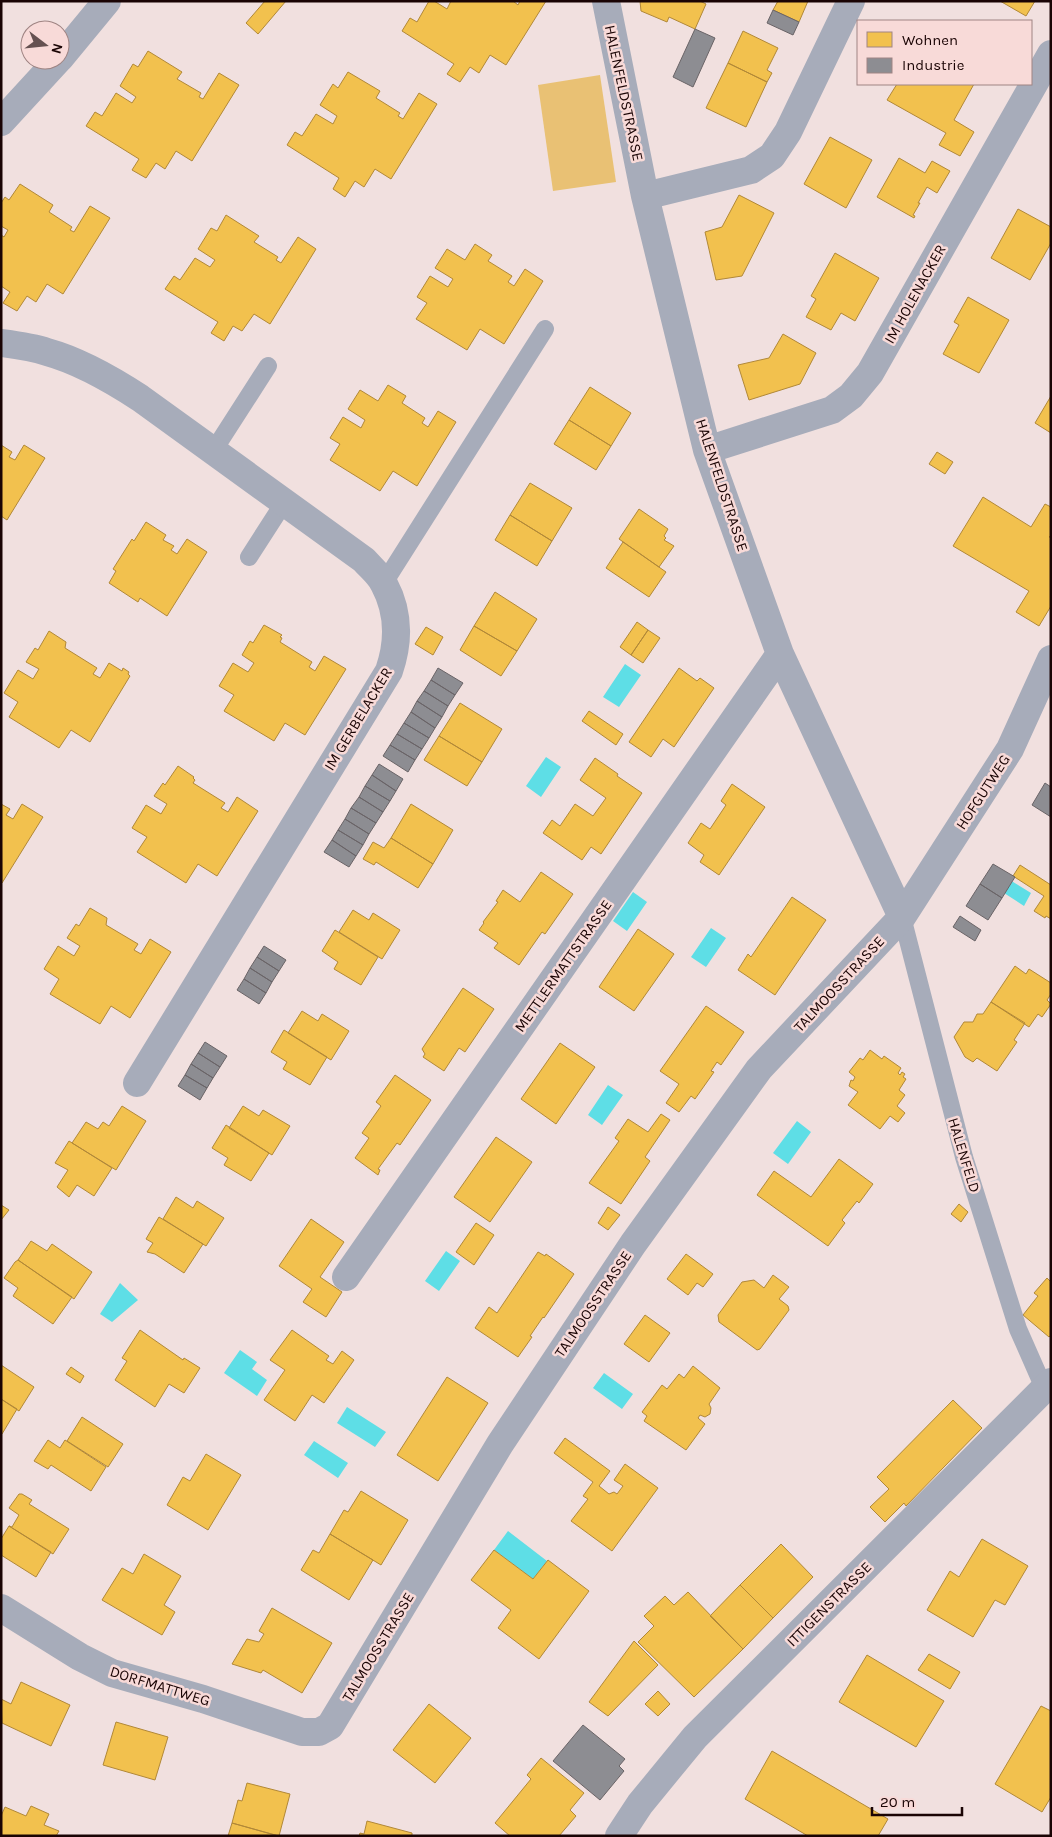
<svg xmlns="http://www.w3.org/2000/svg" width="1052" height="1837" font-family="Karla,sans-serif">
<rect width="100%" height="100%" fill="#f1e0df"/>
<!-- green -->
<path fill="#e9c174" d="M600 75 616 182 553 191 538 85Z"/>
<!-- water -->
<path fill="#5edee6" d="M625 664 641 675 619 707 603 697Z
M546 757 561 767 541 797 526 786Z
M997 872 1031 893 1024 906 990 884Z
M633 892 647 902 627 931 613 921Z
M711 928 726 938 706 967 691 957Z
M608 1085 623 1095 602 1125 588 1115Z
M797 1121 811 1132 788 1164 773 1153Z
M446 1251 460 1261 439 1291 425 1281Z
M120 1283 138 1300 112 1322 100 1314Z
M240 1350 257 1362 252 1369 267 1380 257 1396 224 1373Z
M604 1373 633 1394 622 1409 593 1388Z
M347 1407 386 1432 375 1447 337 1423Z
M314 1441 348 1463 338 1478 304 1455Z
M508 1531 547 1561 533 1579 494 1550Z"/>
<!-- homes -->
<path fill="#f2c14e" stroke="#b18838" d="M265 1H286L258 34 246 23Z
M429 1H434L447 9 451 1H513L518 5 520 1H546L506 65 490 55 479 73 470 67 460 82 447 74 454 64 402 31 410 18 417 22Z
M640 1H700L706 4 695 29 669 17 667 22 641 11Z
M778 1H808L799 22 773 10Z
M1000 1H1035L1026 16Z
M743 31 778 48 767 70 772 73 767 82 728 63Z
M148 51 182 72 177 79 201 93 199 97 203 99 219 73 239 85 192 161 176 151 165 169 156 163 146 178 132 170 139 159 86 126 95 112 102 116 116 93 132 103 136 97 120 86 133 64 138 67Z
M728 63 767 82 746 127 706 108Z
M348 72 380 91 376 98 400 113 398 116 403 119 419 93 437 104 391 179 375 169 364 187 355 181 345 197 333 189 339 178 287 145 295 132 302 136 316 114 333 124 337 116 320 105 333 84 338 88Z
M897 84H974L954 120 974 132 960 156 939 145 946 133 887 100Z
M830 137 872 160 846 208 804 184Z
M899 158 925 173 932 161 950 171 937 193 927 187 918 203H920L913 215 915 216 914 218 877 197Z
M20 184 53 205 49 212 72 227 70 230 74 232 90 206 110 218 63 294 47 284 36 302 27 296 17 311 3 303 10 292 1 286V235L4 237 8 230 1 226V203L5 197 9 200Z
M739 195 774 213 742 276 716 280 705 232 722 227Z
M1018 209 1051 227V243L1030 280 991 258Z
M226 215 259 236 254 242 278 257 276 260 281 263 298 237 316 249 270 324 254 314 242 331 233 326 224 341 211 333 218 322 165 289 174 276 180 280 195 258 210 267 215 260 198 249 211 228 217 231Z
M475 244 492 255 488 261 512 276 508 282 514 286 525 269 543 281 504 344 480 329 467 350 416 319 427 303 417 297 430 276 448 287 453 279 435 268 447 249 465 260Z
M835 253 879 278 855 321 841 313 831 330 806 317 816 299 811 296Z
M968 297 1009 320 979 373 943 354 959 325 954 322Z
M783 334 816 353 800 384 749 400 738 365 769 358Z
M388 385 406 396 402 403 425 418 422 423 428 427 438 411 456 422 417 486 393 471 380 491 330 460 340 444 330 438 343 417 361 428 365 420 348 409 360 390 378 401Z
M590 387 631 413 611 446 569 420Z
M1051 396V433L1035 423Z
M569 420 611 446 596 470 554 444Z
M1 445 12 452 9 457 15 460 24 445 45 458 7 520 1 516Z
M937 452 953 462 945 474 929 464Z
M530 483 572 508 552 541 510 515Z
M983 497 1031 527 1045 504 1051 507V535L1049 537 1051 538V606L1039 626 1016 612 1029 591 953 546Z
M639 509 668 529 664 536 666 538 664 540 674 546 659 567 619 539Z
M510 515 552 541 537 566 495 540Z
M146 522 166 535 163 540 174 546 171 550 177 554 187 539 207 552 167 616 140 598 138 602 109 583 116 571 113 569 132 539 134 541Z
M623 542 666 572 649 597 606 568Z
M495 592 537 619 517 651 474 626Z
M637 622 648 630 631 655 620 647Z
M264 625 282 635 280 637 282 638 280 642 312 662 309 667 315 671 324 656 346 669 305 735 285 723 274 741 224 711 234 695 219 686 233 663 248 672 254 663 242 655 250 641 253 643Z
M474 626 517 651 501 676 460 650Z
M426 627 443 637 433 655 415 644Z
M648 630 660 638 643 663 631 655Z
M49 631 66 642 65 648 97 668 93 674 100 678 109 663 122 671 123 668 129 672 128 674 130 676 90 742 71 730 59 748 9 717 18 702 4 693 18 670 33 679 39 669 26 662 35 648 38 650Z
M679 668 697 681 700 678 714 688 674 747 663 739 651 757 629 742Z
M460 703 502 729 482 762 439 736Z
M589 711 623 734 616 745 582 721Z
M439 736 482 762 467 786 424 760Z
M595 758 618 774 617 776 642 793 601 854 591 847 582 860 543 833 552 820 560 826 575 804 593 816 606 798 580 780Z
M178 766 194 777 193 778 195 780 193 783 225 803 221 808 228 812 237 797 258 811 217 876 198 864 186 883 137 852 147 837 132 828 146 805 161 814 167 804 154 796 163 783 165 785Z
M732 784 765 807 719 875 700 862 704 855 688 843 701 823 710 829 726 805 721 801Z
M1 804 10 809 6 815 13 819 22 804 43 817 2 883Z
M411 804 453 830 433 864 391 838Z
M391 838 433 864 418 888 376 862 374 865 363 859 373 842 384 848Z
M1020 865 1051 885V919L1046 916 1045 918 1034 911 1044 896 1013 876Z
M541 872 573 894 545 934 542 932 519 965 494 948 498 943 479 930 484 923 483 922 498 902 496 901 503 890 520 902Z
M792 897 826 920 775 995 738 970 748 954 751 957Z
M90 908 107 918 106 925 138 944 134 950 141 954 150 939 171 952 130 1018 111 1006 100 1024 50 994 59 979 44 969 58 946 74 956 80 946 67 938 76 924 79 926Z
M353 910 369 920 373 913 400 930 382 959 339 932Z
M638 929 674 954 634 1011 599 987Z
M335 930 378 957 361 985 334 969 338 962 322 951Z
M1015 966 1026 974 1029 969 1051 983V994L1047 1000 1051 1004 1042 1017 1038 1014 1029 1027 991 1002Z
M463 988 494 1009 465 1052 459 1048 444 1071 423 1057 425 1054 422 1049Z
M991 1002 1025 1023 1014 1040 1017 1042 997 1071 977 1058 973 1062 965 1057 954 1037 964 1022H973L977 1014H983Z
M706 1006 744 1032 721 1065 717 1062 711 1071 714 1072 695 1099 691 1096 679 1112 666 1103 679 1084 660 1071Z
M302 1011 318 1021 322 1014 349 1031 331 1060 288 1033Z
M284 1030 327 1057 310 1085 283 1069 287 1062 271 1052Z
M560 1043 595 1067 556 1124 521 1099Z
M870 1050 882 1059 884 1056 901 1068 898 1073 900 1075 902 1072 905 1074 903 1077 906 1079 899 1090 905 1095 897 1106 905 1113 898 1122 890 1116 880 1129 848 1105 858 1092 849 1086 851 1080 853 1081 855 1077 849 1072 860 1058 863 1060Z
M395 1075 431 1100 400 1145 397 1143 378 1169 380 1170 378 1175 355 1158 369 1138 362 1133 381 1106 376 1102Z
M122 1106 146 1121 116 1170 72 1143 86 1122 98 1129 103 1122 109 1126Z
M243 1106 259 1116 263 1110 290 1126 272 1155 229 1128Z
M661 1114 670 1120 645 1157 650 1161 621 1204 589 1183 619 1141 615 1138 628 1119 648 1132Z
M226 1125 269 1153 251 1181 224 1165 228 1158 212 1148Z
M496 1137 532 1162 490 1222 454 1197Z
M69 1141 112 1168 94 1196 77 1185 69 1197 57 1187 68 1170 55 1163Z
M839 1159 873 1184 859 1203 857 1201 842 1220 845 1223 828 1246 757 1195 774 1171 811 1197Z
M176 1197 193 1208 197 1201 224 1218 206 1246 163 1219Z
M959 1204 968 1212 961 1222 951 1214Z
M1 1205 9 1210 1 1220Z
M608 1207 620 1215 608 1230 598 1223Z
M159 1217 203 1244 184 1273 155 1254 147 1252 153 1243 146 1239Z
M311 1219 344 1242 320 1277 342 1292 326 1317 303 1302 312 1289 279 1266Z
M476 1223 494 1235 474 1265 456 1252Z
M31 1241 47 1251 52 1244 92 1272 74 1299 18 1260Z
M538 1252 545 1256 546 1254 574 1274 544 1318 543 1317 530 1336 532 1337 518 1357 475 1328 489 1307 497 1313Z
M686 1254 713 1274 703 1287 697 1283 688 1295 667 1279Z
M18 1260 72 1297 53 1324 13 1296 18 1288 4 1278 15 1262Z
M773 1275 789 1287 779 1299 788 1306 789 1310 760 1349 757 1350 719 1322 718 1315 742 1282 754 1280 764 1288Z
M1047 1278 1051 1282V1335L1049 1337 1023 1315 1038 1296 1034 1293Z
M645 1315 670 1333 649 1362 624 1344Z
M140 1330 183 1360 184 1358 200 1368 184 1393 169 1384 155 1407 115 1380 127 1361 122 1358Z
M292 1330 329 1356 326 1360 333 1364 342 1351 354 1360 324 1403 312 1395 295 1421 264 1400 285 1370 270 1360Z
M1 1365 34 1387 19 1411 1 1399Z
M693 1366 720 1388 709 1404 711 1408 710 1414 705 1417 700 1415 698 1418 705 1424 686 1450 644 1421 647 1416 642 1412 662 1385 667 1389 679 1374 684 1378Z
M71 1367 84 1376 80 1383 66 1374Z
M447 1377 488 1403 438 1481 397 1455Z
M1 1399 17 1409 2 1434 1 1433Z
M953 1400 982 1428 906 1506 904 1503 885 1522 870 1507 889 1489 877 1477Z
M82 1417 123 1444 108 1467 67 1441Z
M565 1438 610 1471 599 1486 609 1494 614 1492 617 1494 623 1486 614 1480 625 1464 658 1488 612 1551 571 1521 588 1499 583 1496 593 1482 554 1453Z
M48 1440 60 1448 65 1440 106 1467 91 1491 51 1465 48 1469 34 1461Z
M206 1454 241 1475 208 1530 167 1505 183 1477 190 1481Z
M361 1491 408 1520 381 1565 330 1534 344 1510 348 1512Z
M19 1494H22L32 1500 29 1504 69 1529 53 1554 9 1526 12 1527 19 1515 9 1508Z
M9 1526 51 1552 36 1577 1 1555V1539Z
M330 1534 373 1560 349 1600 301 1570 313 1550 319 1553Z
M982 1539 1028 1566 1005 1605 995 1600 973 1637 927 1610 950 1571 959 1577Z
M781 1544 813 1577 773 1618 740 1585Z
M494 1550 533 1579 548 1560 589 1591 539 1659 498 1628 511 1610 471 1580Z
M144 1554 181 1576 164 1605 175 1612 162 1635 102 1600 122 1568 133 1574Z
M740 1585 773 1618 743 1649 710 1616Z
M688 1592 743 1649 694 1697 638 1642 654 1626 644 1616 665 1596 674 1605Z
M272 1608 332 1643 302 1693 263 1670 261 1673 232 1664 247 1639 259 1642 264 1634 259 1631Z
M634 1641 658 1665 608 1716 589 1702Z
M929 1654 960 1672 950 1689 918 1670Z
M867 1655 944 1701 916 1747 839 1702Z
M21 1682 70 1705 51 1746 2 1723 1 1699 11 1704Z
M658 1691 670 1704 658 1716 645 1704Z
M429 1704 471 1738 435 1783 393 1750Z
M1041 1706 1051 1711V1797L1042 1812 995 1784Z
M116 1722 168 1737 155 1780 103 1765Z
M772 1751 888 1819 878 1836H808L745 1799Z
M541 1758 584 1793 570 1810 576 1816 559 1836H510L495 1823 531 1779 527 1775Z
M247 1783 290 1794 279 1836 232 1823 238 1800 242 1801Z
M31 1806 49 1814 44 1825 59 1831 56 1836H1V1816L5 1807 26 1816Z
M367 1821 412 1833V1836H359L360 1833 364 1834Z
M232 1823 278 1836H228Z"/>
<!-- industry -->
<path fill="#8d8d92" stroke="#6a6467" d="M773 10 799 22 793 35 767 23Z
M695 29 715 38 693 87 673 77Z
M438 668 463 683 455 695 431 680Z
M431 680 455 695 448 706 424 691Z
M424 691 448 706 442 717 417 701Z
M417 701 442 717 435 728 411 712Z
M411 712 435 728 429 738 404 723Z
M404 723 429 738 422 749 397 734Z
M397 734 422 749 415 760 390 745Z
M390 745 415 760 408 772 383 756Z
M379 764 403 779 396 791 372 775Z
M372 775 396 791 390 801 365 786Z
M1045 783 1051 787V817L1032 805Z
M365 786 390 801 383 812 359 797Z
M359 797 383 812 376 823 351 808Z
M351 808 376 823 369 834 345 819Z
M345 819 369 834 363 845 338 830Z
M338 830 363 845 356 856 332 840Z
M332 840 356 856 349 867 324 852Z
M993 864 1015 877 1002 898 980 884Z
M980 884 1002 898 988 920 966 906Z
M960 916 981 930 975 941 953 927Z
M264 946 286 960 279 971 257 957Z
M257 957 279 971 272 982 250 968Z
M250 968 272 982 266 993 244 979Z
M244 979 266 993 259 1004 237 990Z
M205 1042 227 1056 220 1067 198 1053Z
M198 1053 220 1067 213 1078 191 1064Z
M191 1064 213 1078 207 1088 185 1075Z
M185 1075 207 1088 200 1100 178 1086Z
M583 1725 625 1759 619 1766 624 1771 600 1800 553 1761Z"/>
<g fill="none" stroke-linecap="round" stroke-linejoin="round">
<!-- service -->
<path stroke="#a7acba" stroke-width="18" d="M214 450 268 366
M249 557 285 501
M384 583 545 329
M902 917 964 1157 1018 1329 1044 1388"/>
<!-- minor -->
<path stroke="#a7acba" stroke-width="28" d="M606 1 645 196 707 450 780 654 902 917
M645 196 751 170 772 156 788 132 851 1
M1 343C16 345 32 347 47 352 80 361 111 379 140 398L364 560C371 568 380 575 384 584 399 612 399 642 389 671L137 1083
M707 450 832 410 851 396 870 373 1051 54
M346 1277 780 654
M1 1608 80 1657 112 1673 203 1699 302 1732H319L330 1726 500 1444 633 1244 759 1069 902 917 1010 749 1051 659
M619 1836 640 1804 695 1737 1051 1382"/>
<!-- tertiary -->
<path stroke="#a7acba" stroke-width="28" d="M60 58 107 1
M1 122 58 60"/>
</g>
<g text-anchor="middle" stroke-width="5" stroke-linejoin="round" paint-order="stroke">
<!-- street labels -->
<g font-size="15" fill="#1a0404" stroke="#f8dad8">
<text transform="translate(624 93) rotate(78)" y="5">HALENFELDSTRASSE</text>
<text transform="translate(915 294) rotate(-61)" y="5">IM HOLENACKER</text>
<text transform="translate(722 485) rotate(72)" y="5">HALENFELDSTRASSE</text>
<text transform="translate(358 719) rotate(-59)" y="5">IM GERBELACKER</text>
<text transform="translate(983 792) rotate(-57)" y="5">HOFGUTWEG</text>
<text transform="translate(563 966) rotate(-55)" y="5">METTLERMATTSTRASSE</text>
<text transform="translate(839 984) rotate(-47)" y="5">TALMOOSSTRASSE</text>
<text transform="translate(964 1155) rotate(73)" y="5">HALENFELD</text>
<text transform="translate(593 1304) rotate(-56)" y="5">TALMOOSSTRASSE</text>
<text transform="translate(829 1604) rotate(-45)" y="5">ITTIGENSTRASSE</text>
<text transform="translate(378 1647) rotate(-59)" y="5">TALMOOSSTRASSE</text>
<text transform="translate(160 1686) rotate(17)" y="5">DORFMATTWEG</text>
</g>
</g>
<!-- border -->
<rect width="1052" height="1837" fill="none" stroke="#1a0404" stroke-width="5"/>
<!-- legend -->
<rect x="857" y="20" width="175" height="65" fill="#f8dad8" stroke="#9f8483"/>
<rect x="867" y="32" width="25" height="15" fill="#f2c14e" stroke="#9f8483"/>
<text x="902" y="45" font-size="15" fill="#1a0404">Wohnen</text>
<rect x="867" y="58" width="25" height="15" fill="#8d8d92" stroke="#9f8483"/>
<text x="902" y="70" font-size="15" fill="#1a0404">Industrie</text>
<!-- north arrow -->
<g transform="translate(45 45) rotate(106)"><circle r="24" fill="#f8dad8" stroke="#9f8483"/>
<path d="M0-4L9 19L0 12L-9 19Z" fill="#655151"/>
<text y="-8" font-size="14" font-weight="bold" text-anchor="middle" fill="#1a0404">N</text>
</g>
<!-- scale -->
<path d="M872 1807v8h90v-8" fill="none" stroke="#1a0404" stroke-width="2.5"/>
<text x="880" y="1807" font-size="15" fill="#1a0404" stroke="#f8dad8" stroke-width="4" paint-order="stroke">20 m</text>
</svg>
